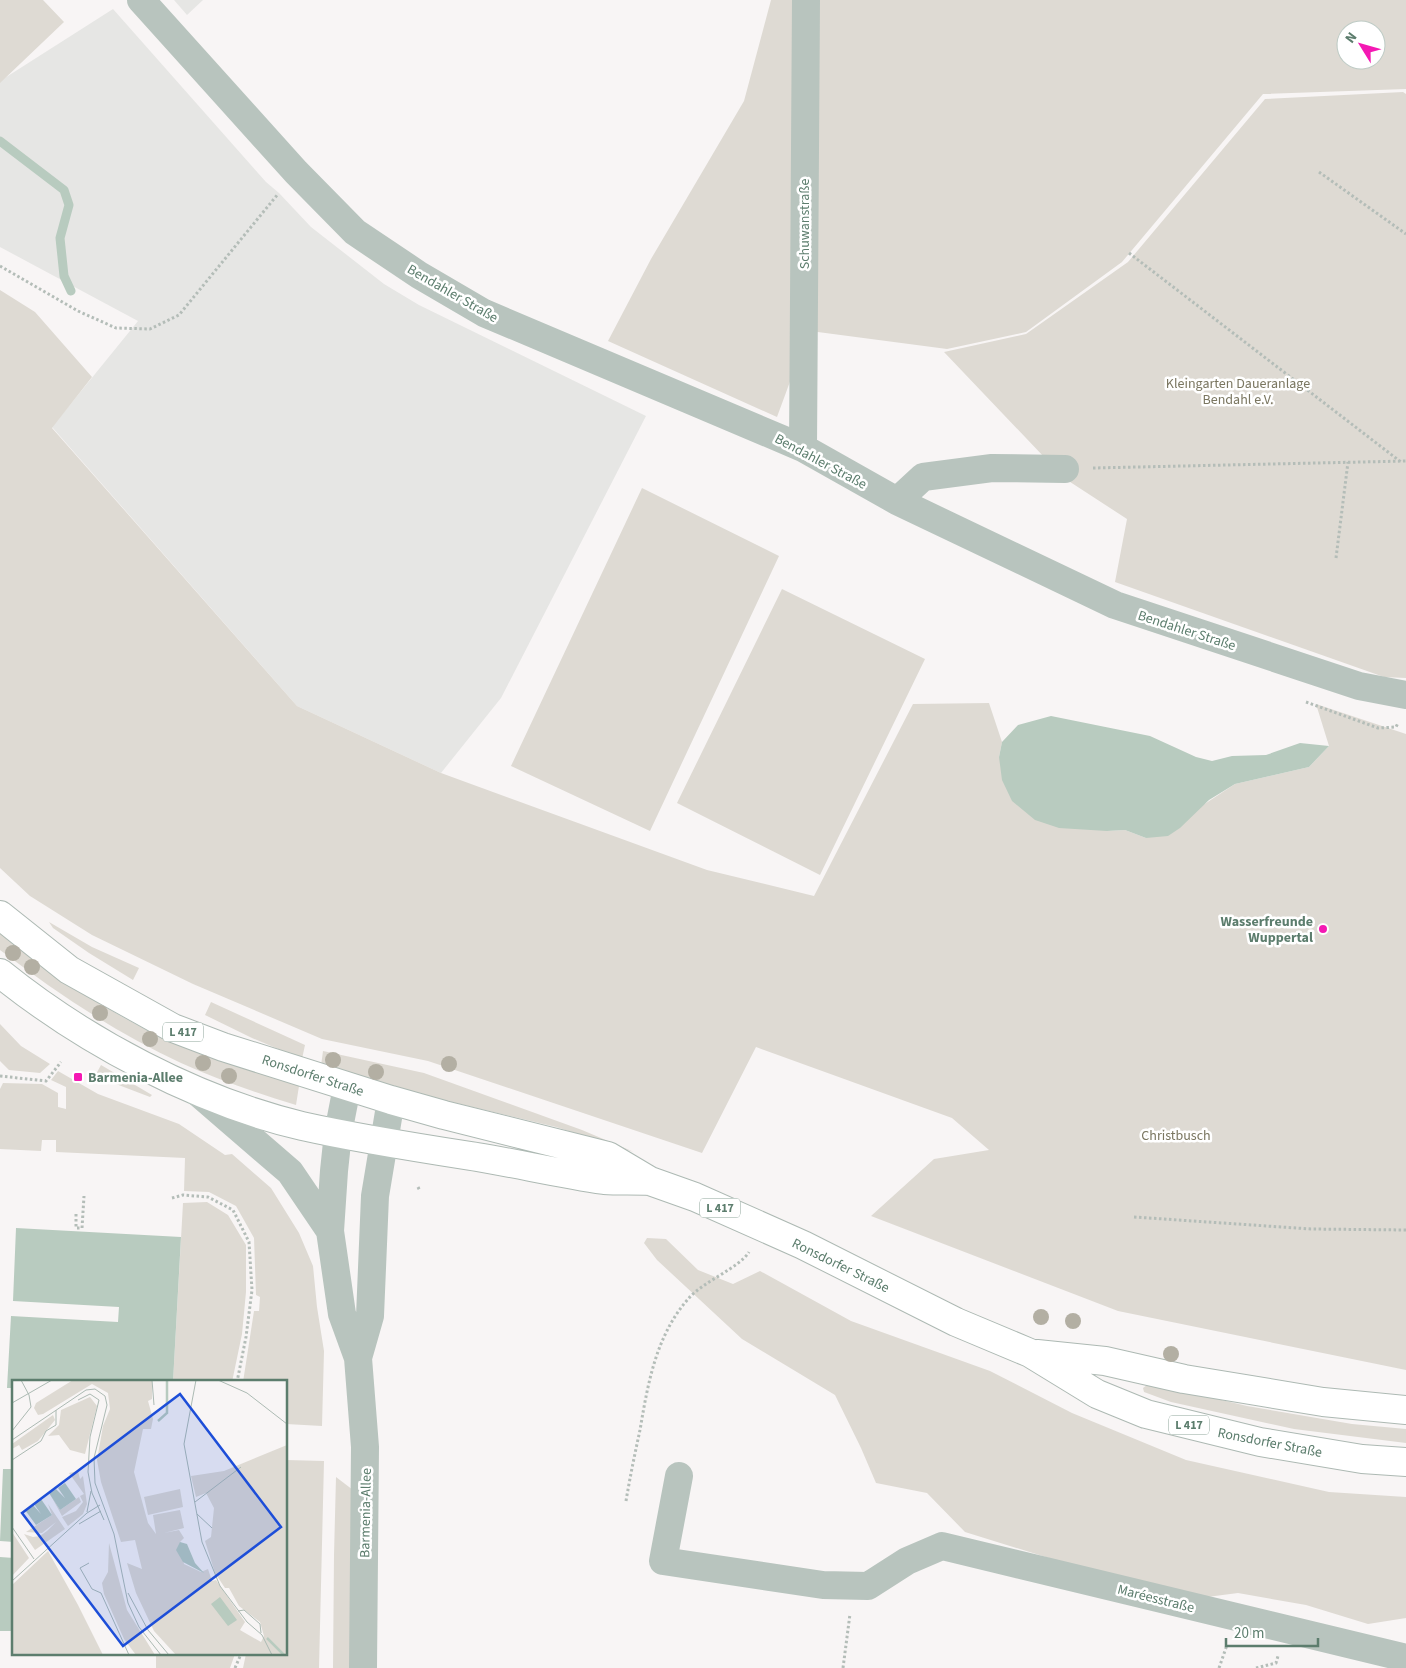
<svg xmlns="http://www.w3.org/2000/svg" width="1406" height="1668" font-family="'Source Sans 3',sans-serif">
<rect width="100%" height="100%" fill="#f8f5f5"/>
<!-- built -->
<path fill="#e6e6e4" d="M174 0H203L187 15Z
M113 9 266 182 279 193 311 227 384 284 419 305 646 416 501 698 441 773 297 706 52 427 138 321 0 247V81Z"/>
<!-- green -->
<path fill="#dedad3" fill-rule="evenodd" d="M0 0H43L64 22 0 83Z
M771 0H1406V89L1263 94 1122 262 1026 332 947 349 795 329V368L777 417 608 341 651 259 744 101ZM1346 30H1376V60H1346Z
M1403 92 1406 94V678L1384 677 1115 582 1127 519 1064 478 944 352 1026 334 1128 262 1265 99Z
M0 290 35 312 92 377 52 428 297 706 441 773 707 870 814 896 913 704 989 703 1002 742 999 757 1107 831 1125 830 1146 838 1197 809 1235 784 1309 767 1329 746 1316 704 1406 734V1370L1118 1311 871 1216 934 1159 989 1150 952 1118 756 1047 702 1153 428 1061 322 1039 193 984 92 935 30 896 0 868Z
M642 488 779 556 650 831 511 766Z
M782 589 925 659 820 875 677 803Z
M49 922 92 947 139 968 133 980 89 953 53 928Z
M0 933C59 980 124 1024 194 1051 229 1065 265 1073 299 1086L296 1105C257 1093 218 1080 181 1063 116 1033 57 993 0 950Z
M211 1002 305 1045 302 1059 252 1038 205 1015Z
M0 1024 21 1046 50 1064 40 1073 9 1070 0 1061Z
M323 1051 424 1073 582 1130 634 1152 556 1127 397 1089 321 1066Z
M101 1065 152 1095 150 1097 95 1076Z
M58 1071 98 1094 179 1124 225 1155 232 1154 271 1188 299 1233 313 1266 317 1307 324 1351 322 1426 286 1424V1382H243L254 1311H259L260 1297 256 1295 254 1238 236 1206 209 1192 184 1191 185 1158 56 1152V1140H42L41 1151 0 1149V1089L3 1083 42 1084 58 1093V1107L66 1109V1087L51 1080Z
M207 1202 228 1215 246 1245V1292L242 1334 232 1382H173L183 1203Z
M647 1238 666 1239 698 1270 733 1284 760 1271 851 1321 990 1371 1072 1413 1186 1460 1329 1492 1406 1497V1618L1368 1624 1306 1605 1238 1593 1184 1600 965 1532 927 1493 876 1483 861 1448 835 1395 742 1339 657 1260 644 1243Z
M1147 1385H1158L1247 1406 1352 1424 1406 1429V1443L1294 1429 1171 1402 1144 1392 1143 1388Z
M286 1460 324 1461 319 1668H243L246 1654H286Z
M336 1477 353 1490 351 1668H333L334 1555Z
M156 1654H235L230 1668H156Z"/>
<!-- water -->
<path fill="#b8cbbf" d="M1051 716 1150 736 1196 757 1212 761 1232 756 1266 755 1300 743 1329 746 1309 767 1235 784 1209 800 1180 828 1168 836 1146 838 1125 830 1107 831 1059 828 1035 820 1012 801 1002 780 999 757 1002 742 1018 725Z
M16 1228 181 1237 173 1382H14V1388H7L11 1316 118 1322 119 1307 13 1301Z
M3 1469H14V1542L0 1541Z
M0 1557 14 1558V1631H0Z"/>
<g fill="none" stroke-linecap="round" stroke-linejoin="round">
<!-- stream -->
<path stroke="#b8cbbf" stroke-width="9" d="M0 141 64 190 69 205 60 238 64 276 71 291"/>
<!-- major casing -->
<g stroke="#adb9b3" stroke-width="30">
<path id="major" d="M0 915 69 970 173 1028 223 1047 391 1100 444 1115 608 1156 650 1181 695 1197 803 1245 956 1322 1030 1353 1097 1394 1146 1414 1260 1442 1362 1459 1406 1462
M0 973C84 1041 197 1101 302 1126 360 1139 419 1148 477 1157 519 1164 562 1174 604 1180 619 1181 635 1180 650 1181
M1037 1354 1105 1361 1184 1379 1323 1402 1406 1410"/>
</g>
<!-- path -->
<path stroke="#b4bdb8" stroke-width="3" stroke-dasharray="2.5 2.5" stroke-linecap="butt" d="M1319 172 1406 234
M1129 253 1401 462
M0 266 78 311 116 328 150 329 179 315 278 194
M1093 468 1406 461
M1336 558 1348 462
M1306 702 1378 728 1396 727 1398 723
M0 1076 46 1081 61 1062
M418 1187 420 1191
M172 1198 183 1195 208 1197 233 1210 249 1242 252 1290 246 1337 237 1382
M76 1214V1228H82L84 1196
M1134 1217 1311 1229 1406 1230
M626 1501C630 1477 635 1453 640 1430 648 1383 656 1335 689 1298 704 1281 739 1268 749 1252
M235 1668 241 1654
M843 1668 850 1614
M1219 1668 1227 1645
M1256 1668 1276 1663 1278 1656"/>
<!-- minor -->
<path stroke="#b8c4be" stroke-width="28" d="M141 0 296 172 355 232 419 275 484 313 803 448 897 501 1115 605 1359 686 1406 695
M803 448 806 0
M897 501 923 477 992 468 1065 469
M347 1087 338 1133 334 1171 330 1231 342 1314 358 1358 365 1447 363 1668
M196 1091 290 1172 330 1231
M358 1358 370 1316 375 1196 391 1100
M679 1476 663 1561 823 1585 868 1586 907 1561 942 1546 1406 1658"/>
<!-- major -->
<use href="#major" stroke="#fff" stroke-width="28"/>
</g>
<!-- trees -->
<g fill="#b3afa3">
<circle cx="13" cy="953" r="8"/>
<circle cx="32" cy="967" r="8"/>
<circle cx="100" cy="1013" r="8"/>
<circle cx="150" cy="1039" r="8"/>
<circle cx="333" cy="1060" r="8"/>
<circle cx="203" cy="1063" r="8"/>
<circle cx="449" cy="1064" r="8"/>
<circle cx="376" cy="1072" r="8"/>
<circle cx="229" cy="1076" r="8"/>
<circle cx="1041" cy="1317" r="8"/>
<circle cx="1073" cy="1321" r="8"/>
<circle cx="1171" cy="1354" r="8"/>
</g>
<!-- markers -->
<g fill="#f419b3" stroke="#fff" stroke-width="2">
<circle cx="1323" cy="929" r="5"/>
<rect x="73" y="1072" width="10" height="10" rx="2.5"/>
</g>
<g text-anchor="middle" stroke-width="5" stroke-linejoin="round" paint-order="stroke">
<!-- shield labels -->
<g fill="#fff" stroke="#8da499" stroke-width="1">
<rect x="163" y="1022.5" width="40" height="19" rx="4"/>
<rect x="700" y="1198.5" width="40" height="19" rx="4"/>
<rect x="1169" y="1415.5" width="40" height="19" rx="4"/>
</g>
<g font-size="12" font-weight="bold" fill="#5c7d6d">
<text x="183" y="1036">L 417</text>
<text x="720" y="1212">L 417</text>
<text x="1189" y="1429">L 417</text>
</g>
<!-- street labels -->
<g font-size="14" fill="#5c7d6d" stroke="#fff">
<text transform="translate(804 224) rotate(-90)" y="5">Schuwanstraße</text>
<text transform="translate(453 293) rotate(30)" y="5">Bendahler Straße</text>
<text transform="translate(821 461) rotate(28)" y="5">Bendahler Straße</text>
<text transform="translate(1187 630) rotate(18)" y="5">Bendahler Straße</text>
<text transform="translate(313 1075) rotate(18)" y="5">Ronsdorfer Straße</text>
<text transform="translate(841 1265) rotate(26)" y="5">Ronsdorfer Straße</text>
<text transform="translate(1270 1442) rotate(11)" y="5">Ronsdorfer Straße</text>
<text transform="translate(365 1513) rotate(-89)" y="5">Barmenia-Allee</text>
<text transform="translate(1156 1598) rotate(14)" y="5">Maréesstraße</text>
</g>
<!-- park labels -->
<g font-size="14" fill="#7a7660" stroke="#fff">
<text x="1238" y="388">Kleingarten Daueranlage<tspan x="1238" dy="16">Bendahl e.V.</tspan></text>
<text x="1176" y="1140">Christbusch</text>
</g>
<!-- poi labels -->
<g font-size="14" font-weight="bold" fill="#5c7d6d" stroke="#fff" text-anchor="end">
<text x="1313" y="926">Wasserfreunde<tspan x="1313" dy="16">Wuppertal</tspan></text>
<text x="88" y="1082" text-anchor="start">Barmenia-Allee</text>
</g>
</g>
<!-- overview -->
<g transform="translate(12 1380)">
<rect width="275" height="275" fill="#f8f5f5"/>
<path d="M61 0H140V19L136 21 141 39 139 49H131L122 92 136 143 144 154 141 135 168 130 172 148 152 153 167 150 172 158 168 162 172 184 189 192 196 189 200 201 204 200 233 242 228 250 249 262 252 256 248 242 227 226 217 208H213L203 193 193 161 199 157 202 128 194 113 184 117 179 96 212 91 275 65V275H164L142 251 124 213 115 183 130 189 123 160 109 162 89 102 85 80 91 46 98 29 96 13 80 4 31 34 26 35 22 28 24 23ZM78 17 85 26 73 74 58 70 47 55 36 56 47 45 49 30ZM41 35 43 40 26 61 10 70 7 65 0 69V64ZM66 91 68 99 71 96 75 124 71 134 56 146 50 137 64 131 71 122 68 116 72 114 57 93ZM168 109 171 127 136 135 132 117ZM38 114 48 130 67 117 69 122 50 136ZM36 124 53 149 23 170 12 154 21 157 28 156 35 151 44 142 30 153 14 152 40 135ZM0 152 17 178 0 196ZM97 163 115 230 143 275H124L112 259 92 214 90 203 96 192ZM36 171 66 225 91 275H0V205Z" fill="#dedad3"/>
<path d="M53 103 64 119 48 130 37 113 44 109 53 118 46 108ZM29 119 40 135 24 145 13 130 21 125 29 134 22 124ZM168 162 175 164 183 183 192 193 171 182 164 170ZM208 217 225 240 216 246 199 224Z" fill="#b8cbbf"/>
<path fill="none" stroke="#b8cbbf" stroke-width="2.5" d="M146 41 155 33V0M255 258 272 275"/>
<path fill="none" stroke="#acbab3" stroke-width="1" d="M140 0 142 25M184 0 172 64 190 162 208 206 235 242 250 255 260 275M206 0 235 13 275 44M66 20 78 14 87 20 78 57 76 92 80 113 92 140M0 23 40 0M0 51 19 27 17 15 9 0M0 60 74 10 83 9 93 16 95 25 82 78 83 103 102 154 116 223 127 247 149 275M0 80 29 61 34 51 44 45V30M183 122 229 87M75 132 79 111M185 134 200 148M67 144 89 131M0 147 22 179M77 183 68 188 80 209 89 213 117 275M0 201 75 133 88 125M116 213 136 250 157 275M226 231 232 230 248 244 249 253"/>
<path fill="#1d4ed8" fill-opacity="0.15" stroke="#1d4ed8" stroke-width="2.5" d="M168 14 269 147 111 266 10 133Z"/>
<rect width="275" height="275" fill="none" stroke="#5c7d6d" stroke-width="2.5"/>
</g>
<!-- north arrow -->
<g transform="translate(1361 45) rotate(307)"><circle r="24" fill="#ffffff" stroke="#becbc5"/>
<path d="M0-4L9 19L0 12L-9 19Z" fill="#f419b3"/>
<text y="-8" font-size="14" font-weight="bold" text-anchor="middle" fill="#5c7d6d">N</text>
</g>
<!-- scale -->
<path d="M1226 1638v8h92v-8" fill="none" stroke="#5c7d6d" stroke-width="2.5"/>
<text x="1234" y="1638" font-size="15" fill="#5c7d6d" stroke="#ffffff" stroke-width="4" paint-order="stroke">20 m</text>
</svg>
